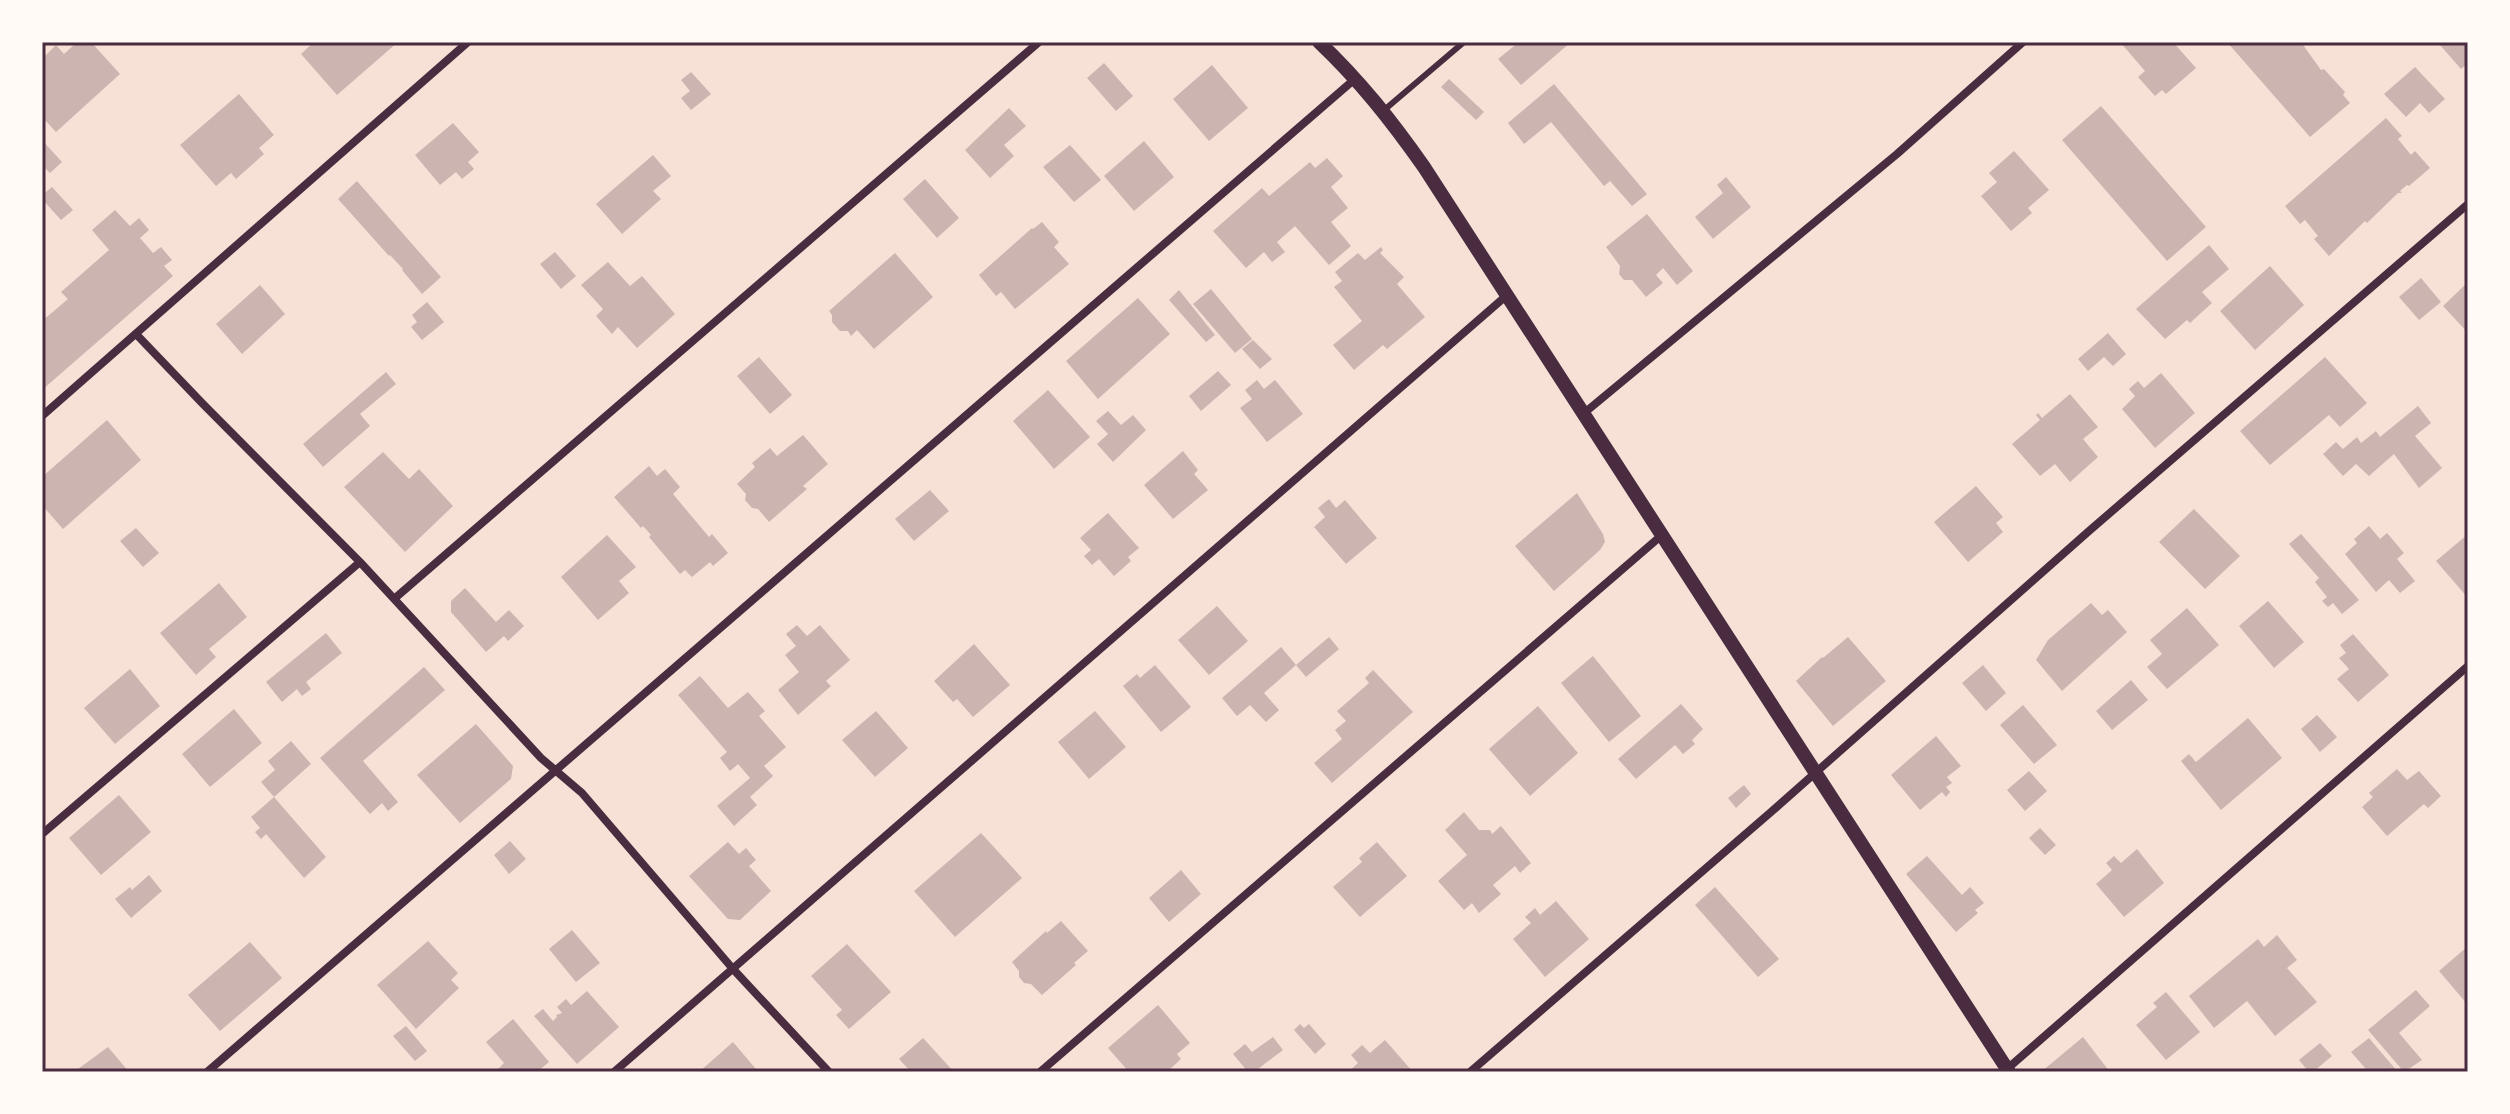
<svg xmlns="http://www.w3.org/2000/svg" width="2510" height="1114" font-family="'DejaVu Sans',sans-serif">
<rect width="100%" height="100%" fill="#f7e1d7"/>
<!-- building -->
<path fill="#ccb4b1" d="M77 42H91L120 74 56 132 42 117V59L56 45 64 54Z
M314 42H398L337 95 301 54Z
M1519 42H1571L1521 85 1498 59Z
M2120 42H2173L2196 68 2166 94 2162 90 2155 96 2138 77 2145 71Z
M2227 42H2301L2321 70 2324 69 2345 92 2343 95 2350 103 2310 137Z
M2443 42H2468V63L2461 69 2440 45Z
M1104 63 1133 96 1116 111 1087 78Z
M1212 65 1248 108 1209 141 1173 99Z
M2415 67 2445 99 2429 113 2420 103 2406 117 2384 94Z
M691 72 711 94 691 110 681 98 690 91 681 80Z
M1449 79 1484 112 1476 120 1441 87Z
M1554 84 1647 194 1632 206 1610 181 1604 186 1551 122 1524 144 1508 123Z
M239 94 274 135 259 148 264 154 236 179 231 173 216 186 180 145Z
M2101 106 2206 227 2167 261 2062 140Z
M1009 108 1026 126 1004 145 1014 156 990 178 965 150Z
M2386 118 2402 136 2398 139 2411 155 2415 151 2430 168 2409 186 2407 185 2400 191 2402 193H2398L2367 223 2365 221 2329 256 2314 239 2318 236 2305 220 2300 224 2285 206Z
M453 123 479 152 468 162 474 169 462 179 456 172 440 185 415 155Z
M42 140 62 162 50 173 42 165Z
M1144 141 1174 177 1134 211 1104 176Z
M1070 145 1101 180 1074 202 1043 167Z
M2014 151 2049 190 2028 208 2032 213 2011 231 1981 196 1997 182 1989 173Z
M653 155 671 176 653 191 661 199 622 234 596 204Z
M1327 158 1343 176 1331 187 1348 208 1331 222 1351 246 1329 265 1295 226 1277 242 1285 252 1272 262 1264 252 1246 268 1213 231 1262 188 1269 196 1310 162 1315 168Z
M1726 177 1751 207 1713 239 1695 217 1723 193 1717 185Z
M925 179 959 218 937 238 903 199Z
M357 181 441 277 422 294 402 270 403 269 390 255 389 256 338 199Z
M52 187 73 210 61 220 42 199V195Z
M115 210 130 226 139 218 149 230 140 238 153 253 161 247 172 260 164 266 173 276 42 390V321L68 299 61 292 109 250 92 230Z
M1647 214 1693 271 1677 285 1663 268 1656 275 1663 283 1646 297 1632 280H1624L1619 274 1620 266 1606 247Z
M1042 222 1059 242 1054 247 1069 264 1015 309 1001 292 996 296 979 275 1032 228 1033 229Z
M2209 245 2229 269 2202 292 2212 303 2190 323 2187 320 2165 339 2136 309Z
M1381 247 1383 250 1380 253 1404 277 1397 284 1425 317 1387 349 1383 345 1354 370 1333 345 1362 321 1334 287 1342 281 1335 272 1358 253 1365 260Z
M555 252 576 276 561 289 540 264Z
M895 253 933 297 874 349 857 330 851 336 848 331H840L832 322V315L829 311Z
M608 262 630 286 642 276 675 314 637 348 618 327 612 334 596 316 603 309 581 285Z
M2270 266 2304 305 2255 350 2220 311Z
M2421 278 2441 302 2419 320 2399 297Z
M2468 282V333L2443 306Z
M260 285 285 314 242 354 216 324Z
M1211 289 1252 339 1235 353 1193 304Z
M1179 290 1215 335 1206 342 1169 300Z
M1138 298 1170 334 1098 399 1066 361Z
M427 302 444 322 422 340 411 327 417 322 412 315Z
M2108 333 2126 354 2113 366 2104 357 2088 371 2078 359Z
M1253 340 1272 359 1260 369 1242 349Z
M759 357 792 395 770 414 737 376Z
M2325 357 2367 403 2340 427 2329 415 2270 465 2240 431Z
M1218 371 1231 385 1201 411 1189 396Z
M386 372 396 384 360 414 370 426 323 467 303 444Z
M2161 373 2195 413 2155 448 2122 409 2135 396 2129 389 2138 381 2144 388Z
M1257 380 1264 389 1275 380 1303 414 1267 442 1240 408 1252 399 1245 390Z
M1048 390 1090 437 1054 469 1013 421Z
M2070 394 2098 427 2083 439 2098 457 2070 482 2055 464 2040 476 2012 444 2040 420 2036 415 2038 413 2042 418Z
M2418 406 2431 423 2415 436 2442 468 2419 488 2394 454 2369 476 2356 464 2343 476 2323 454 2336 442 2343 449 2357 437 2361 443 2376 431 2380 437Z
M1108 411 1121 425 1133 415 1146 430 1113 462 1097 444 1108 434 1096 421Z
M107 420 141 460 63 529 42 505V477Z
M803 435 828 464 803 486 807 489 769 522 758 509 752 508 745 500 746 494 737 484 755 467 752 463 770 448 777 456Z
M1183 451 1198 470 1194 474 1208 490 1173 519 1144 485Z
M383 452 409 479 419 469 453 506 405 552 344 487Z
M649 466 657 476 665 469 680 487 673 494 709 537 712 534 728 553 713 566 710 562 692 577 685 570 680 574 649 537 651 535 643 526 641 528 614 497Z
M1976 486 2003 517 1996 523 2003 532 1968 562 1934 522Z
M930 490 949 511 914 541 895 519Z
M1577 493 1603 534 1605 542 1600 550 1554 591 1515 546Z
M1329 499 1336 508 1345 500 1377 538 1346 564 1314 527 1325 517 1318 508Z
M2194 509 2240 556 2205 589 2159 542Z
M1108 513 1139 548 1128 557 1131 561 1114 576 1099 559 1092 565 1084 556 1091 550 1080 538Z
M2369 526 2380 539 2387 533 2404 553 2397 559 2415 581 2400 593 2389 580 2376 592 2345 554 2357 543 2354 539Z
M136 528 159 553 143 567 120 541Z
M2301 534 2359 600 2342 614 2333 603 2328 607 2322 601 2327 597 2315 582 2319 578 2289 544Z
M2468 534V598L2436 561Z
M607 535 636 567 619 581 629 593 598 620 561 577Z
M219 583 247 617 209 649 216 657 196 675 160 633Z
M465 588 496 622 509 610 524 626 508 641 504 636 486 652 451 612V601Z
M2268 601 2304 642 2274 668 2239 626Z
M2091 603 2102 615 2108 610 2127 632 2062 691 2036 660 2048 640Z
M1217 606 1248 641 1209 675 1178 640Z
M2187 608 2219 645 2167 689 2147 667 2162 654 2150 640Z
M797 625 807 636 820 625 850 660 826 681 831 686 798 715 778 690 799 672 785 655 796 646 786 634Z
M326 633 342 653 306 682 311 689 302 696 297 689 282 702 266 682Z
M2353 634 2389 675 2358 702 2337 679 2349 669 2339 658 2346 653 2340 645Z
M1329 637 1339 649 1306 677 1296 665Z
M1848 637 1886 681 1833 726 1796 681 1822 657 1823 658Z
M974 644 1010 685 973 717 957 699 953 702 934 681Z
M1281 647 1296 665 1264 693 1279 710 1266 722 1250 705 1237 716 1222 698Z
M1593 656 1641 716 1609 742 1561 683Z
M1155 665 1191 707 1161 732 1123 686 1137 674 1140 678Z
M1983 665 2006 693 1986 711 1962 683Z
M424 667 445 690 363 761 398 802 388 811 382 803 370 814 320 758Z
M130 669 160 706 115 744 84 708Z
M1373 670 1413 712 1332 783 1314 763 1342 739 1335 730 1346 721 1337 711 1369 683 1365 678Z
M700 676 728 708 748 692 765 711 759 716 786 747 764 766 773 776 750 797 757 805 734 826 717 806 750 778 738 764 730 771 720 758 727 752 678 695Z
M2131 680 2148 700 2112 730 2096 711Z
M1681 704 1703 729 1692 740 1695 744 1683 754 1675 745 1636 779 1618 759Z
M2023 705 2057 745 2034 764 2000 725Z
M1538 706 1578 753 1530 796 1489 749Z
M234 709 262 743 210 787 182 754Z
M876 711 908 748 875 777 842 740Z
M1095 711 1126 747 1089 779 1058 742Z
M2317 715 2337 737 2320 752 2301 729Z
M2248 718 2282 758 2221 810 2181 761 2189 754 2196 762Z
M476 724 513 766 511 779 460 823 417 775Z
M1936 736 1961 766 1947 777 1952 783 1946 787 1950 792 1946 797 1942 792 1920 810 1891 775Z
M291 741 311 764 274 797 261 782 275 770 268 761Z
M2397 769 2407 780 2419 771 2441 796 2428 808 2424 804 2387 836 2362 807 2373 797 2369 793Z
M2029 771 2047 791 2025 811 2007 790Z
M1744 785 1751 794 1736 808 1728 798Z
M119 795 151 832 101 875 69 838Z
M274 797 326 857 304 878 266 834 261 839 255 832 260 828 251 817Z
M1464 812 1479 830H1490L1492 834 1501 826 1531 863 1520 873 1515 866 1493 885 1501 894 1479 913 1472 903 1464 910 1438 881 1467 855 1445 830Z
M2040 828 2056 845 2045 855 2029 838Z
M981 833 1022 878 955 937 914 891Z
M510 841 526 859 509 874 494 855Z
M728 842 739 854 746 848 756 860 749 866 771 891 740 920 728 919 689 876Z
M1377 842 1407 876 1360 917 1333 887 1362 862 1359 858Z
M2137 849 2164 883 2124 917 2096 884 2112 870 2106 863 2114 856 2121 863Z
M1927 856 1962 895 1970 887 1984 903 1975 910 1978 913 1956 932 1906 874Z
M1181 870 1201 894 1169 922 1149 898Z
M149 875 162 891 131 918 115 899 130 887 132 890Z
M1715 887 1779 959 1758 977 1695 905Z
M1556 901 1589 939 1545 977 1513 939 1531 923 1525 917 1535 908 1540 915Z
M1061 921 1088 951 1074 963 1076 965 1042 995 1031 984 1024 983 1019 977V971L1012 962 1046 931 1047 933Z
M572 930 600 963 576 982 549 949Z
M2277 935 2297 960 2287 968 2317 1002 2275 1036 2247 1001 2214 1028 2189 996 2258 939 2264 947Z
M428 941 458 973 451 980 459 988 416 1029 377 985Z
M250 942 282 978 220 1031 188 995Z
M847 944 891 992 849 1029 836 1015 842 1010 811 976Z
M2468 946V1005L2439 971Z
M2416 990 2430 1006 2399 1033 2422 1060 2404 1072 2368 1030Z
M587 991 619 1027 577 1064 534 1016 543 1009 553 1021 557 1017 556 1015 562 1013 557 1007 566 999 571 1005Z
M2166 992 2200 1032 2166 1060 2136 1025 2157 1007 2153 1003Z
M1158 1005 1190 1043 1177 1054 1181 1059 1170 1069 1173 1072H1129L1108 1048Z
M513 1019 549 1062 537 1072H495L504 1063 486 1042Z
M1300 1024 1304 1028 1309 1024 1326 1044 1315 1054 1294 1030Z
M406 1026 427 1051 415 1061 393 1036Z
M1273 1037 1283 1050 1254 1072H1248L1233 1054 1245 1044 1252 1052Z
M2083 1037 2110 1072H2041Z
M923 1038 954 1072H911L899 1059Z
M2369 1038 2374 1044 2398 1072H2369L2366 1069 2351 1052Z
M1385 1040 1413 1072H1348L1358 1063 1351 1055 1362 1045 1370 1053Z
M733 1042 756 1069 752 1072H699Z
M2320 1043 2332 1056 2313 1072H2309L2299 1060Z
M108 1047 129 1072H80L78 1069Z"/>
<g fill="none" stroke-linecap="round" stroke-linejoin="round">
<!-- service -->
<path stroke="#4a2c40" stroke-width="6" d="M1383 111 1464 42"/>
<!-- minor -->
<path stroke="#4a2c40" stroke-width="8" d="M136 334 203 404 360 562 541 758 582 793 733 969 829 1072
M1583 414 1897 154 2023 42
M42 416 468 42
M394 599 1039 42
M42 834 360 562
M2007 1069 2468 666
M207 1072 1356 78
M614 1072 1506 296
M1040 1072 1662 535
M1470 1072 1771 812 2089 531 2468 204"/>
<!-- tertiary -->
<path stroke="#4a2c40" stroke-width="14" d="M1319 42C1360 81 1391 120 1424 167L2009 1072"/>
</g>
<!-- border -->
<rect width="2510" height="1114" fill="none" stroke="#fffaf5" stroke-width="88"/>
<rect x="44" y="44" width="2422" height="1026" fill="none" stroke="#4a2c40" stroke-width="3"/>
</svg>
